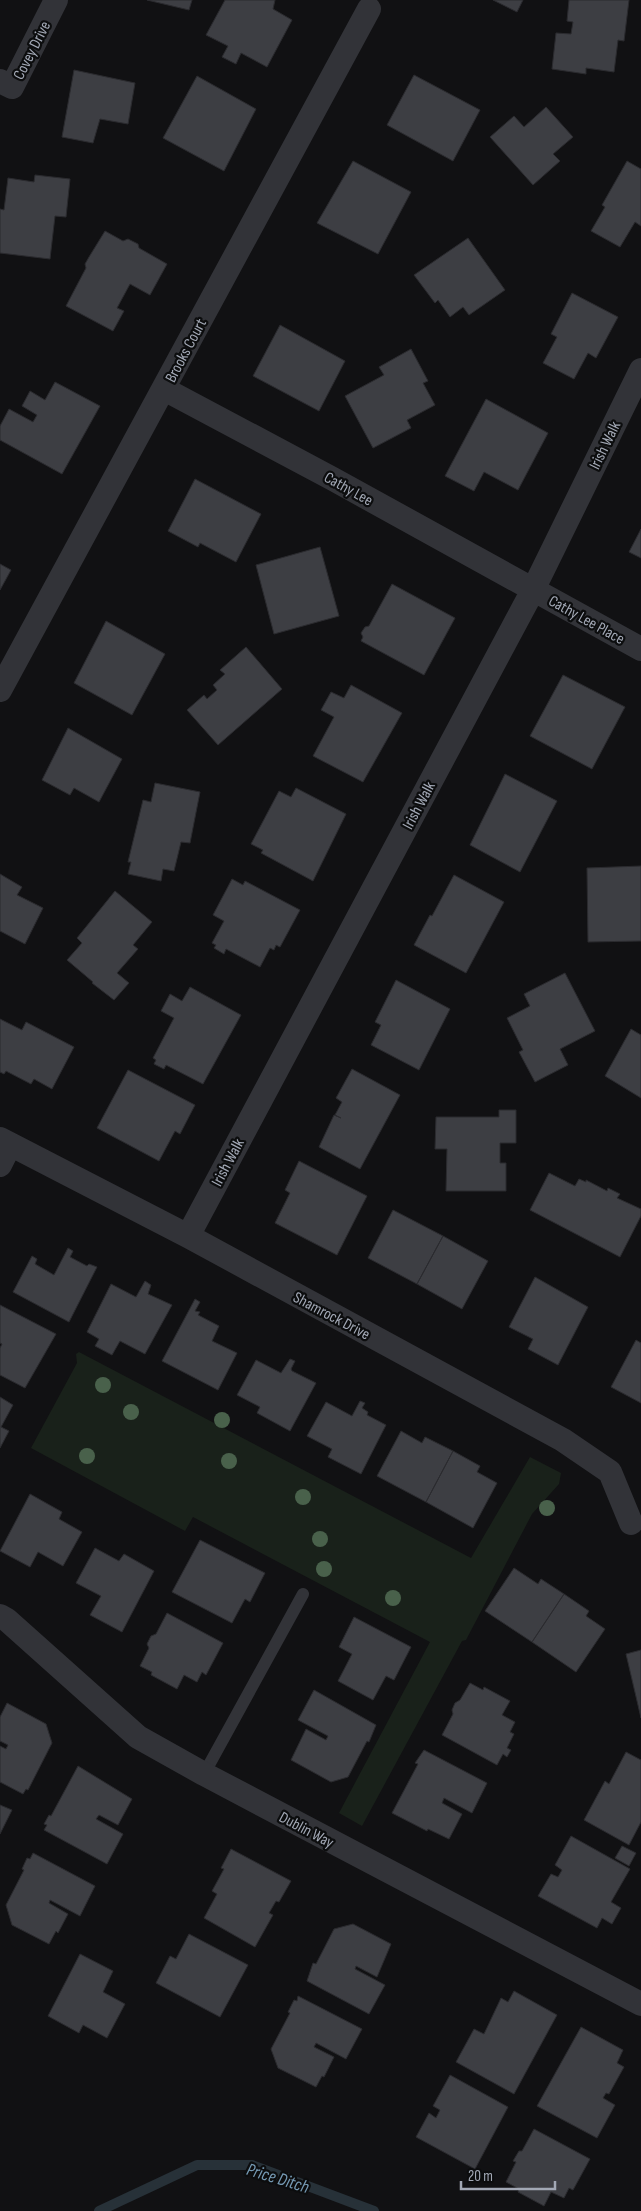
<svg xmlns="http://www.w3.org/2000/svg" width="641" height="2211" font-family="'Sofia Sans Condensed',sans-serif">
<rect width="100%" height="100%" fill="#111113"/>
<!-- green -->
<path fill="#19211a" d="M79 1352 471 1558 530 1457 561 1473 559 1484 532 1514 466 1640 462 1641 362 1826 339 1813 430 1642 193 1517 185 1531 31 1448 77 1363 76 1354Z"/>
<g fill="none" stroke-linecap="round" stroke-linejoin="round">
<!-- stream -->
<path stroke="#273138" stroke-width="10" d="M99 2211 197 2165H252L374 2211"/>
</g>
<!-- building -->
<path fill="#3d3e43" stroke="#2b2b2f" d="M147 0H192L189 10Z
M225 0H275L273 9 292 20 267 67 241 53 236 64 222 57 228 46 206 35Z
M493 0H523L517 12Z
M569 0H629L624 41 618 40 614 72 586 68V74L552 69 556 33 571 34 573 22 567 21Z
M74 70 135 83 128 124 100 119 93 143 62 137Z
M414 75 480 110 453 161 387 125Z
M197 76 256 109 224 171 163 138Z
M546 107 573 137 553 154 560 161 533 185 490 137 514 116 524 127Z
M353 161 411 192 378 254 317 223Z
M627 161 641 169V226L635 222 620 247 591 231 605 207 602 205Z
M35 175 70 179 66 217 55 216 50 259 0 253V209L4 210 8 178 34 182Z
M105 231 123 241 128 239 138 244 139 248 167 264 150 295 130 284 117 308 124 311 113 331 66 306 86 268 85 264 89 257Z
M468 238 505 290 469 315 463 307 450 317 438 300 435 303 414 275Z
M572 293 618 317 596 358 588 353 574 379 543 363 557 337 551 334Z
M280 325 345 361 319 411 253 376Z
M411 349 428 381 423 383 435 405 407 420 411 428 373 448 345 396 384 375 379 367Z
M55 382 100 406 62 474 0 440V426L9 409 33 422 37 415 22 406 30 391 45 400Z
M486 399 548 433 518 490 484 472 474 491 445 476Z
M195 479 261 514 236 562 200 543 198 547 168 531Z
M641 529V558L629 552Z
M320 547 339 616 274 634 256 565Z
M0 564 11 570 0 590Z
M392 584 455 618 424 675 361 641 363 637 361 633 365 627 369 626Z
M106 621 165 654 132 715 74 683Z
M246 647 282 689 218 745 187 710 204 695 207 699 217 690 213 685 225 674 220 670Z
M563 675 625 707 592 769 530 736Z
M351 685 402 713 363 782 313 756 334 717 321 710 331 692 344 698Z
M68 728 122 759 99 802 74 788 70 795 42 780Z
M505 774 557 801 520 872 470 845Z
M155 783 200 792 190 843 181 842 174 871 163 869 161 881 128 874 131 862H128L143 800 151 802Z
M296 788 346 814 313 881 261 853 263 850 251 844 279 791 291 797Z
M641 866V941L588 942 587 868Z
M0 874 22 887 17 895 43 908 25 944 0 931Z
M454 875 504 902 466 973 414 945 430 915 432 916Z
M232 879 243 885 245 881 300 910 280 947 276 945 274 950 270 948 260 967 226 949 224 954 214 948 216 945 212 943 224 921 213 915Z
M115 891 152 922 133 945 138 949 117 973 129 983 114 1000 92 983 93 982 67 960 82 943 77 938Z
M565 973 595 1031 560 1049 568 1065 535 1082 519 1052 523 1050 507 1018 530 1006 524 994Z
M396 980 450 1009 419 1070 371 1045 381 1025 375 1022Z
M190 987 241 1015 203 1084 166 1065 164 1069 154 1064 156 1060 153 1058 174 1018 161 1011 170 994 182 1001Z
M0 1019 22 1030 26 1022 74 1047 52 1089 34 1079 31 1084 6 1071 4 1074 0 1072Z
M631 1029 641 1035V1098L605 1076Z
M352 1069 400 1095 360 1169 319 1147 334 1115 341 1118 335 1115 342 1102 336 1098Z
M128 1070 195 1105 180 1134 175 1131 159 1161 97 1128Z
M499 1110H516V1143H500V1163H506V1191H446L447 1149H435L436 1117H499Z
M299 1161 367 1196 337 1255 275 1223 290 1193 285 1190Z
M549 1173 575 1186 579 1179 586 1182V1180L607 1191 608 1188 620 1194 617 1198 641 1209V1216L620 1257 530 1210Z
M393 1210 443 1236 417 1284 368 1258Z
M443 1236 488 1261 462 1309 417 1284Z
M68 1248 73 1251 70 1257 87 1266 89 1264 97 1267 69 1322 13 1292 32 1256 37 1259 35 1264 54 1275Z
M535 1277 588 1307 558 1365 528 1349 533 1339 509 1327Z
M145 1281 151 1285 148 1294 172 1305 145 1354 120 1341 112 1355 95 1346 99 1339 87 1332 111 1284 136 1297Z
M195 1299 200 1302 195 1311 200 1312 198 1315 219 1326 212 1341 237 1353 218 1390 162 1361Z
M0 1305 56 1334 25 1388 0 1375V1348L2 1344 0 1343Z
M636 1340 641 1343V1403L611 1387Z
M290 1359 295 1361 291 1369 292 1371 316 1383 290 1431 257 1413 260 1407 237 1395 256 1360 281 1373Z
M0 1397 13 1405 1 1427 9 1431 0 1448Z
M360 1401 365 1403 362 1408 368 1412 367 1415 386 1425 361 1474 328 1457 332 1449 307 1436 326 1402 352 1416Z
M401 1431 422 1443 425 1437 453 1451 426 1502 377 1476Z
M453 1451 480 1466 477 1472 497 1483 473 1528 426 1502Z
M30 1494 62 1512 59 1519 82 1532 63 1566 38 1552 30 1567 0 1551Z
M200 1540 265 1573 250 1602 245 1599 232 1623 172 1592Z
M95 1548 119 1561 124 1554 154 1571 122 1632 90 1615 101 1596 76 1583Z
M514 1568 538 1584 541 1579 564 1594 532 1642 485 1611Z
M564 1594 589 1611 586 1616 605 1629 576 1672 532 1642Z
M167 1613 223 1643 206 1675 202 1672 197 1682 184 1675 177 1689 151 1675 152 1672 140 1666 149 1648 147 1644 151 1636 156 1634Z
M354 1617 411 1647 394 1680 386 1676 373 1700 338 1681 352 1654 339 1647Z
M641 1650V1718L626 1654Z
M470 1683 483 1690 484 1687 510 1701 502 1715 515 1722 510 1732 514 1734 507 1748 511 1750 507 1757 503 1754 497 1765 442 1735 453 1714 452 1710 455 1703 460 1700Z
M314 1690 376 1725 369 1742 367 1741 348 1777 331 1782 291 1760 306 1729 326 1740 328 1736 298 1720Z
M7 1703 46 1724 52 1743 28 1790 26 1789 23 1794 0 1782V1746L6 1749 8 1745 0 1741V1717Z
M424 1750 487 1783 472 1813 444 1798 442 1803 462 1814 449 1839 428 1829 427 1831 392 1813 418 1764 415 1763Z
M626 1752 641 1760V1822L629 1845 584 1820 605 1781 609 1784Z
M78 1766 132 1799 118 1825 99 1815 96 1819 123 1834 107 1864 44 1830 47 1825 44 1824 49 1815 51 1816Z
M0 1805 12 1810 0 1834Z
M571 1836 630 1869 611 1902 621 1908 612 1924 602 1918 597 1928 538 1896 551 1874 558 1877 562 1870 555 1865Z
M622 1846 636 1853 629 1866 615 1858Z
M231 1849 291 1881 279 1902 276 1901 269 1913 273 1915 255 1947 204 1918 217 1894 212 1891 224 1869 221 1868Z
M33 1853 95 1886 80 1916 50 1900 49 1903 68 1914 58 1933 56 1931 49 1944 12 1925 6 1905 24 1870 22 1869 27 1858 30 1859Z
M353 1924 391 1944 377 1977 356 1966 355 1969 385 1985 369 2014 307 1981 313 1963 316 1964 334 1929Z
M189 1934 248 1965 220 2017 156 1983 170 1956 176 1959Z
M80 1954 113 1971 103 1992 125 2004 107 2038 83 2025 79 2033 48 2016Z
M514 1991 557 2015 514 2094 456 2062 474 2029 484 2034 501 1998 508 2002Z
M298 1996 362 2029 346 2059 316 2043 314 2047 334 2057 324 2077 322 2076 316 2087 278 2068 271 2049 290 2013 288 2012 294 2000 297 2001Z
M581 2027 623 2050 617 2063 624 2067 609 2094 606 2093 603 2098 615 2105 597 2138 537 2106Z
M450 2075 508 2107 475 2169 416 2137 429 2113 436 2118 440 2110 433 2106Z
M534 2129 590 2159 573 2190 569 2188 564 2198 551 2192 544 2206 518 2192 519 2189 506 2182 516 2162 513 2161 519 2151H522Z"/>
<g fill="none" stroke-linecap="round" stroke-linejoin="round">
<!-- lane -->
<path stroke="#323338" stroke-width="12" d="M204 1774 303 1594"/>
<!-- street -->
<path stroke="#323338" stroke-width="24" d="M0 81 12 87 56 0
M164 389 333 479 641 649
M0 690 369 9
M0 1139 188 1236 563 1440 610 1472 631 1523
M0 1165 10 1145
M188 1236 533 590 641 370
M0 1616 7 1620 138 1737 204 1774 641 2004"/>
</g>
<!-- trees -->
<g fill="#49614b">
<circle cx="103" cy="1385" r="8"/>
<circle cx="131" cy="1412" r="8"/>
<circle cx="222" cy="1420" r="8"/>
<circle cx="87" cy="1456" r="8"/>
<circle cx="229" cy="1461" r="8"/>
<circle cx="303" cy="1497" r="8"/>
<circle cx="547" cy="1508" r="8"/>
<circle cx="320" cy="1539" r="8"/>
<circle cx="324" cy="1569" r="8"/>
<circle cx="393" cy="1598" r="8"/>
</g>
<g text-anchor="middle" stroke-width="4.5" stroke-linejoin="round" paint-order="stroke">
<!-- street labels -->
<g font-size="16" fill="#a2a8b5" stroke="#0c0d0e">
<text transform="translate(31 50) rotate(-63)" y="6">Covey Drive</text>
<text transform="translate(185 350) rotate(-62)" y="6">Brooks Court</text>
<text transform="translate(604 445) rotate(-64)" y="6">Irish Walk</text>
<text transform="translate(349 488) rotate(29)" y="6">Cathy Lee</text>
<text transform="translate(587 619) rotate(29)" y="6">Cathy Lee Place</text>
<text transform="translate(418 805) rotate(-62)" y="6">Irish Walk</text>
<text transform="translate(227 1162) rotate(-62)" y="6">Irish Walk</text>
<text transform="translate(332 1315) rotate(28)" y="6">Shamrock Drive</text>
<text transform="translate(307 1829) rotate(28)" y="6">Dublin Way</text>
</g>
<!-- water labels -->
<g font-size="18" font-style="italic" fill="#7599b3" stroke="#0c0d0e">
<text transform="translate(278 2178) rotate(17)" y="6">Price Ditch</text>
</g>
</g>
<!-- scale -->
<path d="M461 2181v8h94v-8" fill="none" stroke="#a2a8b5" stroke-width="2.5"/>
<text x="468" y="2181" font-size="15" fill="#a2a8b5" stroke="#0c0d0e" stroke-width="4" paint-order="stroke">20 m</text>
</svg>
